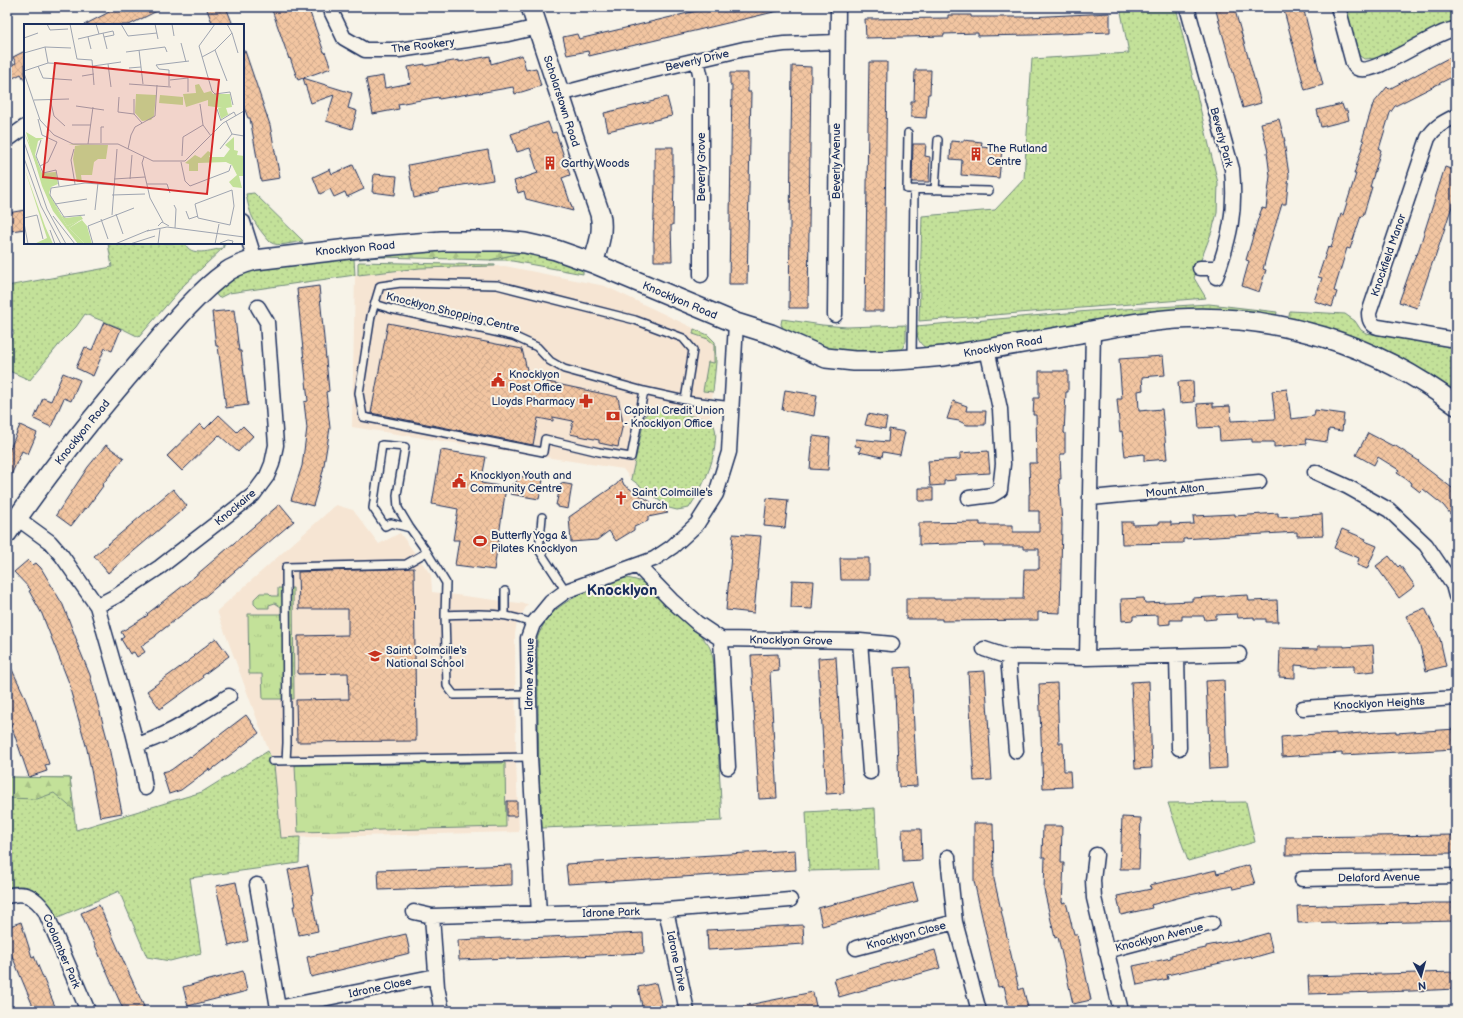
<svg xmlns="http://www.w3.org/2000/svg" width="1463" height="1018" font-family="'Balsamiq Sans',sans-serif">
<defs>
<pattern id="grass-dots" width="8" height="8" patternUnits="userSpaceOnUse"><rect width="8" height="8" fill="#c3e199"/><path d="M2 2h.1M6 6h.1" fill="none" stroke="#a7c186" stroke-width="1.8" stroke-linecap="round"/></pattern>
<pattern id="forest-firs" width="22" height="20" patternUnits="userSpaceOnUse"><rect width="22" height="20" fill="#c3e199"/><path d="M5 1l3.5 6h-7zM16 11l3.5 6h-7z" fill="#a7c186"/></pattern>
<pattern id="park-tufts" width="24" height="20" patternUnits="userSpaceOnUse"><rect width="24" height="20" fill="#c3e199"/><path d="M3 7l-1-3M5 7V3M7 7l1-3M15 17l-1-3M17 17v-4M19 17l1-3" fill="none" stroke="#a7c186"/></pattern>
<pattern id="building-cross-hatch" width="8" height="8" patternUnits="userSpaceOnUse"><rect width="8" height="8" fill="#f2c5a1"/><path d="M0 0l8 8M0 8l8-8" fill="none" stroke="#cfaa8d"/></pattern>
</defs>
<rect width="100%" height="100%" fill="#f7f3e8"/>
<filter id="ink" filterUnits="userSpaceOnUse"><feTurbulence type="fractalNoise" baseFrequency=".025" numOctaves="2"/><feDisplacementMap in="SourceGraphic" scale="8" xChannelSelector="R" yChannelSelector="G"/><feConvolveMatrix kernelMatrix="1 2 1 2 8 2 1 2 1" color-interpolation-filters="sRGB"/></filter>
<g filter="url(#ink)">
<!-- built -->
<path fill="#f6e5d3" d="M505 266 605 286 708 335 715 342 716 362 710 420 655 408 650 409 645 416 631 479 623 469 352 427 355 275 420 268Z
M336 505 353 510 379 544 400 533 431 575 432 592 528 604 517 622 515 634 516 763 519 832 281 838 274 765 217 611Z"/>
<!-- grass -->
<path fill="url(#grass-dots)" stroke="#6f887c" d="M1120 7H1176L1218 183 1217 213 1212 231 1194 278 1206 298 919 321 922 216 995 210 1024 179 1032 59 1129 53Z
M1344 7H1456V22L1448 23 1377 58 1364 59 1356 53Z
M254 193 303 241C293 242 278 248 270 242 255 225 250 217 246 194Z
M108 243H185C190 258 212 250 223 248V243H225L223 248 184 285 139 337 123 329 85 314 76 327 62 341 30 380 7 370V352L14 331 7 330V286L112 267Z
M525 252 557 259 583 270V274L507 260H490Z
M360 255V259H354L355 275 229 293 219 298 213 291 245 270Z
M359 262 495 265V266L420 268 358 275V263Z
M1209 304 1277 312 1276 317 930 350C918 345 917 337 916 326L1090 311Z
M1290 311 1345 314 1355 321 1361 330 1366 333 1456 347V392L1447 390 1288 319Z
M782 319 822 325 847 327 906 325V341L902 349 897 352 885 355 827 351 783 329 781 324Z
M694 329 708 335 715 342 716 362 713 392 703 391 708 362 714 363V344L708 339 693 334Z
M655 408 710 420C717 427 716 435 715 444 713 467 702 488 689 508L677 510 669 508 631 479 645 416 651 409Z
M626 578C632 579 638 580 644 583 656 591 706 637 710 648 713 655 714 663 714 670L722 821 542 828 539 775 537 639C547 610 567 600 593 589 604 585 614 580 626 578Z
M268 751 274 765 281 838 300 837 299 863 190 878 201 953 170 961 147 957 119 891 56 918C43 896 35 880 7 888V777L70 778 76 830 202 792Z
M1246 802 1255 842 1188 861 1168 803Z
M875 808 878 869 809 871 806 812Z"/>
<!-- forest -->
<path fill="url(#forest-firs)" stroke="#6f887c" d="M441 248 496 249 525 252 490 260 379 257 360 259V255Z
M7 777 70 778 74 810 54 793 37 799 7 798Z"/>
<!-- park -->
<path fill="url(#park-tufts)" stroke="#6f887c" d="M278 588H293L294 699H263L262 674H249L248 614H281V607L275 603 269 605V608H258L254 604V599L260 593H269L272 596H278Z
M505 763 506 827 298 832 295 765Z"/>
<!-- building -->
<path fill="url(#building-cross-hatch)" stroke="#1b2f5e" d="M119 7H165L129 25H84Z
M206 7H226L233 25H213Z
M271 7H308L324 52H325L331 68 303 78 352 93 348 108 357 111 352 129 326 121 334 95 311 103 303 78 298 80 290 58 289 59Z
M713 7H778V11L589 56 588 51 567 55 563 37 577 34 579 39Z
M1215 7H1234L1261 103 1243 108Z
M1283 7H1303L1323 85 1305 90Z
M1110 13V32L1032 35 978 36V33L944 34V36L866 38 865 19 948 18V15H971V17H1028Z
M25 51V81L21 74 7 81V67L16 63 13 57Z
M243 51H245L270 125 280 178 261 181 250 118H248L243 105Z
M1456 54V75L1395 106 1390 113 1379 149 1381 150 1370 187H1372L1363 216H1361L1350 249 1347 248 1334 291 1337 292 1332 307 1314 301 1322 278 1318 277 1328 247 1331 248 1341 214 1343 215 1356 174H1354L1364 141 1362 140 1373 104 1387 87 1389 89Z
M522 55 526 70 536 68 541 86 515 94 513 87 479 93V92L439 99 438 97 398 104 399 109 373 114 366 79 383 76 385 88 411 83 408 67 425 64V66L459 60V62L490 56 491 64Z
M869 62H887L884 311H865Z
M792 66 811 67 808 308H789Z
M915 70H931L930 94H928L926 118 911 117V101H914Z
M730 73H748V92H751L747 284H729L732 85H730Z
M667 97 672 116 608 131 604 113 654 101V100Z
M1342 104 1344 110H1347L1349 120 1321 127 1317 110Z
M1279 119 1285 141H1284L1289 175 1286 204H1282L1270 243 1263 269 1266 270 1259 292 1242 286 1249 261 1246 260 1258 219 1262 208 1266 209 1270 176 1267 152H1268L1261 123Z
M548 122 552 133 556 132 570 175 562 178 573 211 526 199 524 191 518 193 514 181 538 173 530 148 517 152 511 134Z
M963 140 982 142 981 147 1002 149 999 178 961 175 962 160 950 159 951 141 963 142Z
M913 144H926L925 156 930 157 929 182H912Z
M655 147H673V176H674L673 225H671L672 261H654V241H653L655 187Z
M488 150 493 180 457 186V187L439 190V192L414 198 408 165Z
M353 165 364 189 347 197 345 192 334 197 330 189 320 194 313 177 330 169 332 174Z
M1445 167 1456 171V194L1435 258H1434L1417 308 1399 302 1416 254 1417 255Z
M374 174 397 176 395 195 372 192Z
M25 210V229L11 231 8 213Z
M319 286 329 391 326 392 330 428 323 471 313 506 291 500 302 466 307 428 304 402 308 401 297 289Z
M234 310 239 351H241L248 405 226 408 218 346H216L212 312Z
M104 322 121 329 112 351 105 348 93 376 76 368 85 347 92 350Z
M388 323 522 349 529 378 618 397 623 423 618 447 599 443V440L570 434 573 421 553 417V421L538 418 533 445 371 413Z
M1163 356 1165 375 1142 377 1143 390 1138 391 1139 411 1162 409 1167 459 1144 461V454L1125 456 1122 431 1120 432 1117 399H1122L1119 359Z
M1039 371H1068V392H1066L1064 433H1065V454H1060L1061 479H1059L1062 524 1060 613 1038 612V620L942 621V619H906V598H934V599H1023L1024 569H1039V549H1023V546H984V543L919 545V523L980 522V525H1013V532H1039V511H1029V494H1030L1029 463H1037L1036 415H1033L1034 398H1039Z
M63 373 80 380 71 401 64 398 51 427 34 419 43 398 51 401Z
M1193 381 1194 402 1180 403 1178 382Z
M1287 389 1291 419 1314 416 1315 410 1344 414 1342 431 1329 429 1327 442 1306 439 1307 444 1274 447V442H1252V439L1220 441 1219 427 1199 428 1197 404 1213 403V407L1230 406 1231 421 1275 419 1272 391Z
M785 390 817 395 814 416 782 410Z
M953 401 967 406 966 411H986L985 425H967L959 421 947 419Z
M868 414 887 418 885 429 865 425Z
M219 415 237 432 243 426 253 436 238 452 219 435 182 471 167 456 200 424 205 429Z
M20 425 37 433 28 454 22 451 7 484V456Z
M889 429 905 432 900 455 883 452 882 457 859 452 861 447 855 446 856 439 888 442Z
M1368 433 1393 446 1394 445 1419 461 1418 462 1456 491V521L1443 505 1423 489 1420 492 1411 485 1412 483 1397 473 1399 470 1378 457 1374 465 1356 455Z
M813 436 830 438 828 470 810 469Z
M106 445 124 458 102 485 103 486 86 509 85 508 71 526 56 515 88 467Z
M441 450 486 457 481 483 506 487 494 570 455 565 459 540H453L458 509 432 504Z
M988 451 990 473 955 475V480L944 481V485L930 486 928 461 960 459V453Z
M517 476 543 480 539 499 510 494 512 484H516Z
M621 478 624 485 668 513 648 517V521L634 527V530L616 541 609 531 597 540 571 542 569 517 617 484Z
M561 483 572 485 568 509 558 507V505H556Z
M919 488H933V501H919Z
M173 489 187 506 108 573 94 556Z
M767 498 788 500 785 528 764 526Z
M280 504 294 521 202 599 156 635V636L141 646 145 652 137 657 134 652 130 654 121 639 124 637 121 632 148 615 147 614 188 582Z
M1278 513V517L1322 514 1323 535 1297 536V532L1183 539V543L1122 544 1121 522H1133V525L1159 524V522H1171V525L1194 524 1193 516 1235 514V516Z
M1342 529 1366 539 1365 541 1377 546 1367 569 1357 565 1359 558 1334 548Z
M733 534 761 536 754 613 726 610Z
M1389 556 1398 567 1400 565 1415 586 1399 598 1376 566Z
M840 558H869V580H841Z
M28 560 33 565 36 563 41 568 63 605 77 641H76L90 675 108 742 122 813 100 817 87 749 70 689 71 688 42 614 29 591 31 590 14 572Z
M414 568 416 741 297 742 296 700 349 699 348 673 298 674V636L348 635V609H299L298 572Z
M792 580 814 581 812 609 791 608Z
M1248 595 1249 601 1277 600 1278 622H1266V619H1254V617L1238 618 1237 614 1216 615V619L1205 620 1204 616H1182V620H1170V624L1158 625V615L1133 616V620L1122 621 1121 599 1144 598 1145 603 1192 601V598Z
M1425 608 1440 639 1446 666 1426 671 1420 646 1406 616Z
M216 638 229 656 202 676 203 678 160 709 147 691 194 657 193 656Z
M1373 645 1375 671 1354 673V666L1318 667 1295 665V678L1279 677 1280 648 1318 649V646H1344V647Z
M778 654 779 671 770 672 777 798 759 799 751 655Z
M836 657 844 793 826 794 818 658Z
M7 659 24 695 34 721 35 720 49 764 45 765 47 771 29 777 7 713Z
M911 667 917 786 899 787 894 668Z
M985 671 992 780 974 781 968 672Z
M1224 680 1227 768 1210 769 1206 681Z
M1149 681 1152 768 1135 769 1131 682Z
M1057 683 1059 743H1063L1064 771H1070L1071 787 1043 788 1039 684Z
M246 715 259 733 210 771 209 769 181 790 169 794 162 772 171 770 190 756 191 757Z
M1456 729V749L1342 755V753L1322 754 1282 757 1281 737 1316 734 1336 733V735L1376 732 1396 731V733Z
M507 801H517V816H507Z
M1122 817 1141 818 1139 869H1120Z
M974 823H993L994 879 1019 990 1023 988 1029 1011H1010L1004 986 998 987 974 881Z
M1043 826H1062L1061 863H1064L1062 903 1066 902 1074 934H1077L1091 1000 1073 1004 1058 937 1055 938 1044 890 1045 857H1042Z
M902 829H921L922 860 903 861Z
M1456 835V853L1286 855V837Z
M795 850 796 870 568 884 566 864Z
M512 865V885L379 890 378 870Z
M1249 865 1255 884 1233 889 1232 886 1185 896 1151 905 1152 908 1121 915 1117 896 1151 889 1150 885 1186 877 1216 870 1217 874Z
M308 866 313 894 311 895 318 931 299 935 293 906H295L288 870Z
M236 882 248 941 229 946 216 886Z
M913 883 918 901 822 926 818 908Z
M1432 903H1456V921L1368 923 1335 924V922L1298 923 1297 906 1327 905V906Z
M99 905 127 969 146 1011H124L115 991 81 913Z
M21 922 32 957 34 956 57 1011H35L7 944V927Z
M803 925 804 944 708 950 707 930Z
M643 933 644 953 509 959V958L459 960 458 940 501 938V939Z
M1268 933 1273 952 1252 958 1251 956 1225 962 1167 975 1168 979 1137 985 1133 966 1171 958V955L1206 948V946L1237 940V942Z
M406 934 410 953 311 977 307 957Z
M935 950 940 968 839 997 834 979Z
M243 971 247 991 188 1006 183 987Z
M1456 972V989L1412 991 1309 994 1308 976Z
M656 983 663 1011H643L638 987Z
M813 992 817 1011H744L743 1006Z"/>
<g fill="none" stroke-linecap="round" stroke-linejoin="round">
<!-- lane casing -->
<g stroke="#1b2f5e" stroke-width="10">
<path id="lane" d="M908 133 907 189 989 191
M935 190 938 140
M375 304 391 309 513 336 537 347 550 361 564 369 644 391
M912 357 914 190
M685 400 693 350 683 338 635 320 497 285 401 283 380 286 371 316 359 393 363 417 543 452 545 439 599 452 631 457 644 391 685 400 732 406
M542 517 539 550 566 591
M410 528 398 508 397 495 405 447 382 445 373 508 385 526 391 523 410 528 427 552 446 583 445 615
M505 615V591
M528 694 454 695 447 686 445 615C475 614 505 611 533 624
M272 761 530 757
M286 761 287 743 286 567 406 564 427 552"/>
</g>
<!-- street casing -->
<g stroke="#1b2f5e" stroke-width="17">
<path id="street" d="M331 7 332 13 344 38 365 50H399L508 34 538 27
M1187 7 1232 169C1236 212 1230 237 1216 277
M1338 7 1353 63C1354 65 1355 67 1357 68 1373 78 1435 30 1456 29
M697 60 701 78V275
M560 94 633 75 744 49 784 44 837 42
M1456 116C1444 122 1435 126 1428 138L1369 313C1369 320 1371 325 1378 327L1456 340
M7 140 25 127
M243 222 255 260
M1200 268H1219
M835 315 838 7
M1315 472 1348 487 1389 510 1426 545 1453 585 1456 596
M969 498 992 495 1000 490 1003 464 1000 409 987 349
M1091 498 1259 482
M17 518 50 542 62 556 97 606 132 728 142 768 145 788
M638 566 671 600 697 623 721 639 860 641 870 772
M97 606 116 596 160 567 253 495 267 476 272 464 276 445 267 322 258 307
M721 639 728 767
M860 641 892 644
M984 649 1008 657 1087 658 1239 654
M1177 656 1179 748
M1008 657 1016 751
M1087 658 1093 330
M1303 708 1456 698
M136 745C169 736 199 714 229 696
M1096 855 1093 880 1094 898 1121 1011
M948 857 955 922 979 1011
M1302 879 1456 876
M257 885 278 1008 436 976
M7 896C25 891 34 896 45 911L88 1011
M666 910 687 1011
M414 912 432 916 666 910 790 900
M539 914 530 757 528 638 533 624 551 602 566 591 654 559 672 547 697 524 716 494 729 452 736 323
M432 916 437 987 442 1011
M856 948 955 922
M1106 951 1212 923"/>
</g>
<!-- secondary casing -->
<g stroke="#1b2f5e" stroke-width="22">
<path id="secondary" d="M531 7 582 162 600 214C604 232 598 247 593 263
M7 533C49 471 96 413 145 356 168 329 197 293 225 273 234 266 244 263 255 260L357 248 442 241H505L525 243 556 250 593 263 736 323 771 334 826 358 854 361H878L912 359 944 356C989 349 1035 341 1081 333 1112 327 1144 321 1176 319 1276 313 1376 344 1456 405"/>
</g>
<!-- lane -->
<use href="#lane" stroke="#f7f3e8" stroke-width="7"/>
<!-- street -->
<use href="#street" stroke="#f7f3e8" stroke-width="14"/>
<!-- secondary -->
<use href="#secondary" stroke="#f7f3e8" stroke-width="19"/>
</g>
</g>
<!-- icons -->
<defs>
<g id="building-bare" transform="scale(1.08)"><path d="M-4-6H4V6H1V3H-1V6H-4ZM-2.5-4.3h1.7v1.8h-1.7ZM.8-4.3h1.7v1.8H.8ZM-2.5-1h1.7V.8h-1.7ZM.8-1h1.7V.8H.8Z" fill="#c8321e" stroke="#f7f3e8" stroke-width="2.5" paint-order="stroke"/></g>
<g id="civic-bare" transform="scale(1.08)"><path d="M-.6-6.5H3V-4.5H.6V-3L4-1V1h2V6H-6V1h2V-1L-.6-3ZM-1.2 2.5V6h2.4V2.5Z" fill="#c8321e" stroke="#f7f3e8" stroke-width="2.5" paint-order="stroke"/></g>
<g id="pharmacy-bare" transform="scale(1.08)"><path d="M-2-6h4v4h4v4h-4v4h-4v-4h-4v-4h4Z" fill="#c8321e" stroke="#f7f3e8" stroke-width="2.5" paint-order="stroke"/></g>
<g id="bank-bare" transform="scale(1.08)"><path d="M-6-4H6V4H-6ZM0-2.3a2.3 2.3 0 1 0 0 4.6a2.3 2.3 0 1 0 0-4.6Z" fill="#c8321e" stroke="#f7f3e8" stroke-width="2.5" paint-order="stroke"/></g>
<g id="church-bare" transform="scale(1.08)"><path d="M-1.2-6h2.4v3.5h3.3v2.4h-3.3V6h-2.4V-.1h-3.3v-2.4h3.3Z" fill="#c8321e" stroke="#f7f3e8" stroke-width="2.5" paint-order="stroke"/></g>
<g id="stadium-bare" transform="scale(1.08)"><path d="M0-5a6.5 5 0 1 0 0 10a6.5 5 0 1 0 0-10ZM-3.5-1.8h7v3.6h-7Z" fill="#c8321e" stroke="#f7f3e8" stroke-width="2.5" paint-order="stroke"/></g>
<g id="school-bare" transform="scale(1.08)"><path d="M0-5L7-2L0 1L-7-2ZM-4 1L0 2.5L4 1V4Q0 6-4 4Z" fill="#c8321e" stroke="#f7f3e8" stroke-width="2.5" paint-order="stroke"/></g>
</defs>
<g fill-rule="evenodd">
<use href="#building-bare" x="976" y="154"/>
<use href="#building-bare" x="550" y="163"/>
<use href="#civic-bare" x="498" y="380"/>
<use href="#pharmacy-bare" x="586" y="401"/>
<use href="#bank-bare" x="613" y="416"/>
<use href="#civic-bare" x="459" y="481"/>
<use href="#church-bare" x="621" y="498"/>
<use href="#stadium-bare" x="480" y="541"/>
<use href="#school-bare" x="375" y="656"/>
</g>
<g text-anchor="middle" stroke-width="4" stroke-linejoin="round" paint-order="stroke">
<!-- street labels -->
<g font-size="11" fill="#1b2f5e" stroke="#f7f3e8">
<text transform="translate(423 45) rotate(-7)" y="4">The Rookery</text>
<text transform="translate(697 60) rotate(-13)" y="4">Beverly Drive</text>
<text transform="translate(562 101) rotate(72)" y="4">Scholarstown Road</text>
<text transform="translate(1222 137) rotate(75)" y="4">Beverly Park</text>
<text transform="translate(836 161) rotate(-90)" y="4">Beverly Avenue</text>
<text transform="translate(701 167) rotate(-90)" y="4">Beverly Grove</text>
<text transform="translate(355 248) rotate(-5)" y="4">Knocklyon Road</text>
<text transform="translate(1388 255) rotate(-71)" y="4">Knockfield Manor</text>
<text transform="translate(680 300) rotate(23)" y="4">Knocklyon Road</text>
<text transform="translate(453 312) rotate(14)" y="4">Knocklyon Shopping Centre</text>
<text transform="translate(1003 346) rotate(-10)" y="4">Knocklyon Road</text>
<text transform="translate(82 432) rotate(-51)" y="4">Knocklyon Road</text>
<text transform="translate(1175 490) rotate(-6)" y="4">Mount Alton</text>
<text transform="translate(235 507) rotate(-40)" y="4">Knockaire</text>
<text transform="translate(791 640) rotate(1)" y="4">Knocklyon Grove</text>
<text transform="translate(529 674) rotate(-89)" y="4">Idrone Avenue</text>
<text transform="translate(1379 703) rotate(-3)" y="4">Knocklyon Heights</text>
<text transform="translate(1379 877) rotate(-1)" y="4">Delaford Avenue</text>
<text transform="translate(611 912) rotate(-2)" y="4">Idrone Park</text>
<text transform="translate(906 935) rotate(-15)" y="4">Knocklyon Close</text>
<text transform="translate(1159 937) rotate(-14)" y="4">Knocklyon Avenue</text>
<text transform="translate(62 951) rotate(67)" y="4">Coolamber Park</text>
<text transform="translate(677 961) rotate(78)" y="4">Idrone Drive</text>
<text transform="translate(380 987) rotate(-12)" y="4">Idrone Close</text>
</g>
<!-- poi labels -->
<g font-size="11" fill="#1b2f5e" stroke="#f7f3e8" text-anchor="start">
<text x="987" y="152">The Rutland<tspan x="987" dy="13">Centre</tspan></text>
<text x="561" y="167">Garthy Woods</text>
<text x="509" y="378">Knocklyon<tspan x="509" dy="13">Post Office</tspan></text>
<text x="575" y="405" text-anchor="end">Lloyds Pharmacy</text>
<text x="624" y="414">Capital Credit Union<tspan x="624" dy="13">- Knocklyon Office</tspan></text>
<text x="470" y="479">Knocklyon Youth and<tspan x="470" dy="13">Community Centre</tspan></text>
<text x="632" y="496">Saint Colmcille's<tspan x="632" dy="13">Church</tspan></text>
<text x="491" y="539">Butterfly Yoga &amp;<tspan x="491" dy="13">Pilates Knocklyon</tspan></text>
<text x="386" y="654">Saint Colmcille's<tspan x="386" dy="13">National School</tspan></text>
</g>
<!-- district labels -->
<g font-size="15" font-weight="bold" fill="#1b2f5e" stroke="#f7f3e8">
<text x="622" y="595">Knocklyon</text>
</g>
</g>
<!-- overview -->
<g transform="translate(24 24)">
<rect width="220" height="220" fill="#f7f3e8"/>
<path d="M175 60 180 69 187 67 189 70H206L208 83 202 84 204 90 207 89 197 95 194 84H198L184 82V76L162 83 159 70 172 69 171 61ZM112 70 132 71 130 92 127 96 118 97 111 89ZM2 108 12 114H20L14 117 11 131 18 149 32 148 34 160 27 163 25 169 38 192 42 194 57 192 59 195 43 202 26 173 29 187 18 162ZM210 113V126L214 127 213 131 220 132V152H215L218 164 209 163 205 158 213 151 208 141 202 138 174 139V147H165V140L161 139V148V139L171 131 177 134 184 127 187 129 185 133H200L206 125 201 121ZM44 120 84 121 82 135H74L70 138 68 151H57L58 158H53L49 135 51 122H57ZM0 143 21 202 29 220H10L23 214ZM58 196 63 202 68 220H61L45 204Z" fill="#c3e199"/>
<path d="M0 108 8 125 11 123V135L20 162 43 202 58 195 45 204 61 220H54L29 187Z" fill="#c3e199"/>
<path d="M136 71 159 73V81L135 79Z" fill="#c3e199"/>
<path fill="none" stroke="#9fa5b1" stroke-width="1" d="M23 0 26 6 44 5M46 0 53 35 68 36 70 61M97 0 104 12 133 9M131 0 134 15M148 0 150 12M191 0 175 22 188 67 191 70 206 68 209 81M203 0 208 9 191 26 203 57M79 9 83 25M208 9 214 29M75 10 89 7 90 11 80 13M64 13 67 25M0 14 14 9M54 15 75 10 72 0M157 19 162 38M115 26 119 60M102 28 141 23 143 28M0 29 21 23 47 24M178 33 191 26M24 39 46 40M84 40 87 63M14 42 19 54 48 56M69 42 97 38M105 44 117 43M0 47 24 39 21 23M0 49 16 96 30 111 49 120H94L129 137H161L199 99 220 87M58 52 70 50M146 56 164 54V68M105 60 147 63M145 62V46L135 45 132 41 165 37M95 73 94 88 110 90 118 99M26 75 30 92 41 102M10 76 45 75M176 80 179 101 187 112M52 82 80 86M193 85 197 97M110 90V75M14 95 18 111 33 118 24 138 16 142M197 96 210 88 212 92M202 97 208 110 220 112M48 101H67M17 116 12 132 19 149 32 146 35 162M0 118 23 185 42 220M77 119V103H80M64 120 69 83M50 125 47 136 51 160M104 125 107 111 111 103 131 92 133 61M196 125 208 110M158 132 159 113 179 101M120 133 118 139 126 174 139 198M0 134 17 182 37 220M157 138 161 157 166 162 205 147 207 141M90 155 121 153M106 155 108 131M123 160H143L146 169M208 166 210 182 206 201 174 194 171 180ZM88 171 121 170M31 180 63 175M150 181 152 185 151 204M71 186 74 159M162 187 165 195 174 192M92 190 99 210M61 191 40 193 26 171 27 164 61 159 89 161M88 191 93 125M29 192 51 220M0 194 13 191 19 215M77 195 84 215M0 199 4 220M134 202 138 198 145 202M26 206 31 220M123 207 143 203 220 213M196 219 204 216 209 217 208 220M69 220 64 202 110 184M91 220 125 206M106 220 131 212M134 220 136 205M191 220 195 200"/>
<path fill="#d62828" fill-opacity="0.15" stroke="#d62828" stroke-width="2" d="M31 39 195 56 183 170 19 153Z"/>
<rect width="220" height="220" fill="none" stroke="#1b2f5e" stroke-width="2"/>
</g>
<!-- margin -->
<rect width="1463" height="1018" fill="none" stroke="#f7f3e8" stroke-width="24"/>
<rect x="12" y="12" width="1439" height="994" fill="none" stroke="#1b2f5e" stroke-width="1.5" filter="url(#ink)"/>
<!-- north arrow -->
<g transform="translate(1421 976) rotate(174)" stroke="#f7f3e8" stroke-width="3" paint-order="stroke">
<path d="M0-3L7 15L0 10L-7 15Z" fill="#1b2f5e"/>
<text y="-6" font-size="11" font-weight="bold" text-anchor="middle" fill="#1b2f5e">N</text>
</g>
</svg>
